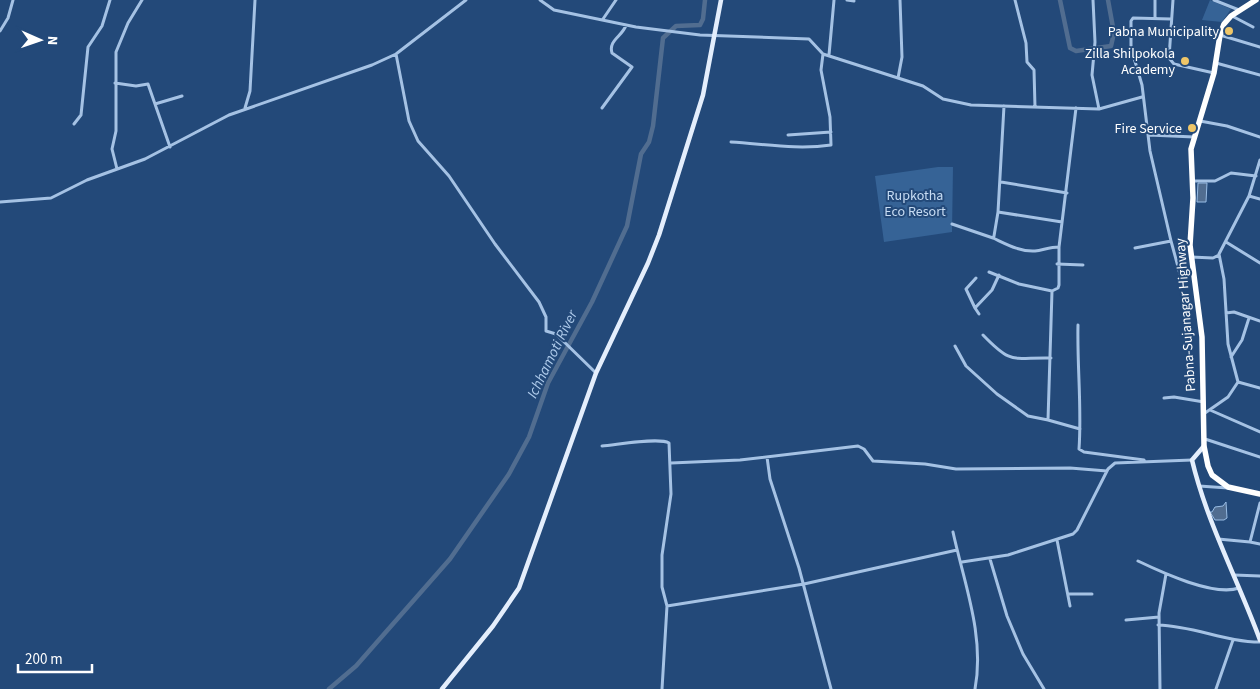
<svg xmlns="http://www.w3.org/2000/svg" width="1260" height="689" font-family="'Source Sans 3',sans-serif">
<rect width="100%" height="100%" fill="#234979"/>
<!-- green -->
<path fill="#366396" d="M1210 0 1231 9 1222 22 1202 20Z
M938 167H953L952 232 884 242 875 176Z"/>
<!-- water -->
<path fill="#516d90" stroke="#99bde5" d="M1198 183H1207L1206 202H1197Z
M1226 502 1227 518 1224 520H1215L1210 512H1212L1215 507 1223 506Z"/>
<g fill="none" stroke-linecap="round" stroke-linejoin="round">
<!-- river -->
<path stroke="#516d90" stroke-width="4.5" d="M1060 0 1070 48 1076 51 1111 46 1114 33 1108 0
M329 689 356 666 450 559 509 474 529 437 548 383 592 302 627 226 641 154 649 142 653 126 663 38 676 26 700 25 703 19 705 0"/>
<!-- minor -->
<path stroke="#a5c2e4" stroke-width="3" d="M540 0 554 10 636 27 700 35 809 39 823 54 923 86 943 99 971 105 1099 109 1142 97
M847 0 854 1
M1015 0 1026 43 1027 62 1034 70 1035 107
M1093 0 1095 42 1092 75 1099 109
M1155 0V17
M1173 0 1169 58 1174 64 1214 73
M1214 0 1239 10
M1232 16 1253 27
M603 19 616 0
M0 31 8 18 13 0
M1220 35 1260 47
M396 54 409 121 418 141 449 176 495 244 539 302 546 317V331L556 334 596 373
M829 55 834 0
M1216 63 1260 75
M898 78 902 57 900 0
M115 83 136 86 148 84 170 147
M155 104 182 96
M245 108 250 91 255 0
M602 108 632 67 612 53C608 40 623 36 626 25
M1076 108 1059 247V285L1058 288 1052 291 1048 420 1080 429
M1200 121 1227 126 1260 137
M74 124 81 115 88 47 102 26 110 0
M788 135 831 132
M1149 135 1194 137
M731 142C765 144 797 150 831 145L830 117 821 70 823 54
M117 169 112 149 116 131V52L128 23 142 0
M1192 181H1215L1231 173 1256 176
M1001 182 1067 193
M1249 196 1260 199
M0 202 51 198 87 180 145 159 229 115 372 65 396 54 466 0
M998 212 1062 222
M952 224 993 238 994 236 998 212 1004 106
M993 238C1006 244 1020 252 1035 251 1043 250 1050 247 1059 247
M1171 241 1180 274
M1226 242 1260 263
M1135 248 1171 241 1150 151 1142 85 1131 48V21L1133 18 1171 19
M1191 257 1213 258 1219 255
M1057 264 1083 265
M989 272 1019 284 1052 291
M975 308 966 289 976 278
M1226 313 1234 312 1260 321
M979 314 975 308 992 290 999 275
M1078 325C1077 367 1082 408 1079 449L1084 452 1144 460
M983 335C1013 366 1012 357 1051 358
M955 346 966 366 997 394 1028 416 1048 420
M1231 357 1242 340 1249 318
M1238 382 1228 344 1224 279 1219 254 1249 196 1260 160
M1164 398 1174 397 1204 402
M1210 410 1260 432
M1205 413 1228 397 1238 382 1260 388
M1205 439 1260 457
M602 446C616 445 659 437 669 443L671 494 662 555V587L667 606 662 689
M767 457 770 479 799 568 831 689
M671 463 740 460 858 446 864 449 873 461 925 464 956 469 1070 468 1107 471
M1199 486 1228 488
M1260 503 1250 542 1260 544
M953 532C964 583 985 636 975 689
M1218 539 1250 542
M1057 540 1070 606
M990 559 1007 616 1023 654 1044 689
M1138 561C1161 572 1214 597 1239 588
M962 562 1008 555 1073 534 1077 530 1108 469 1115 463 1192 460
M1234 575 1260 576
M1068 594H1092
M667 606 804 584 957 550
M1126 620 1159 617
M1158 625C1194 626 1226 642 1260 642
M1160 689 1159 613 1166 574
M1216 689 1233 640"/>
<!-- major -->
<path stroke="#e4eefc" stroke-width="4.5" d="M1204 446 1192 460C1207 523 1238 580 1260 640
M442 689 493 626 519 588 596 373 648 263 659 235 703 95 721 0"/>
<!-- highway -->
<path stroke="#fff" stroke-width="5.5" d="M1256 0 1231 16 1224 24 1220 35 1214 73 1191 149 1193 198 1190 245 1202 337 1204 446 1208 466 1212 475 1228 487 1260 494"/>
</g>
<!-- markers -->
<g fill="#efc668" stroke="#234979" stroke-width="2">
<circle cx="1229" cy="31" r="5"/>
<circle cx="1185" cy="61" r="5"/>
<circle cx="1192" cy="128" r="5"/>
</g>
<g text-anchor="middle" stroke-width="4" stroke-linejoin="round" paint-order="stroke">
<!-- poi labels -->
<g font-size="14" fill="#fff" stroke="#234979" text-anchor="end">
<text x="1219" y="36">Pabna Municipality</text>
<text x="1175" y="58">Zilla Shilpokola<tspan x="1175" dy="16">Academy</tspan></text>
<text x="1182" y="133">Fire Service</text>
</g>
<!-- park labels -->
<g font-size="14" fill="#c7dcf3" stroke="#234979">
<text x="915" y="200">Rupkotha<tspan x="915" dy="16">Eco Resort</tspan></text>
</g>
<!-- street labels -->
<g font-size="14" fill="#fff" stroke="#234979">
<text transform="translate(1185 315) rotate(-94)" y="5">Pabna-Sujanagar Highway</text>
</g>
<!-- water labels -->
<g font-size="15" font-style="italic" fill="#b0ccec" stroke="#234979">
<text transform="translate(552 354) rotate(-64)" y="5">Ichhamoti River</text>
</g>
</g>
<!-- north arrow -->
<g transform="translate(40 40) rotate(92)" stroke="#234979" stroke-width="4" paint-order="stroke">
<path d="M0-4L9 19L0 12L-9 19Z" fill="#ffffff"/>
<text y="-8" font-size="14" font-weight="bold" text-anchor="middle" fill="#ffffff">N</text>
</g>
<!-- scale -->
<path d="M18 664v8h74v-8" fill="none" stroke="#ffffff" stroke-width="2.5"/>
<text x="25" y="664" font-size="15" fill="#ffffff" stroke="#234979" stroke-width="4" paint-order="stroke">200 m</text>
</svg>
